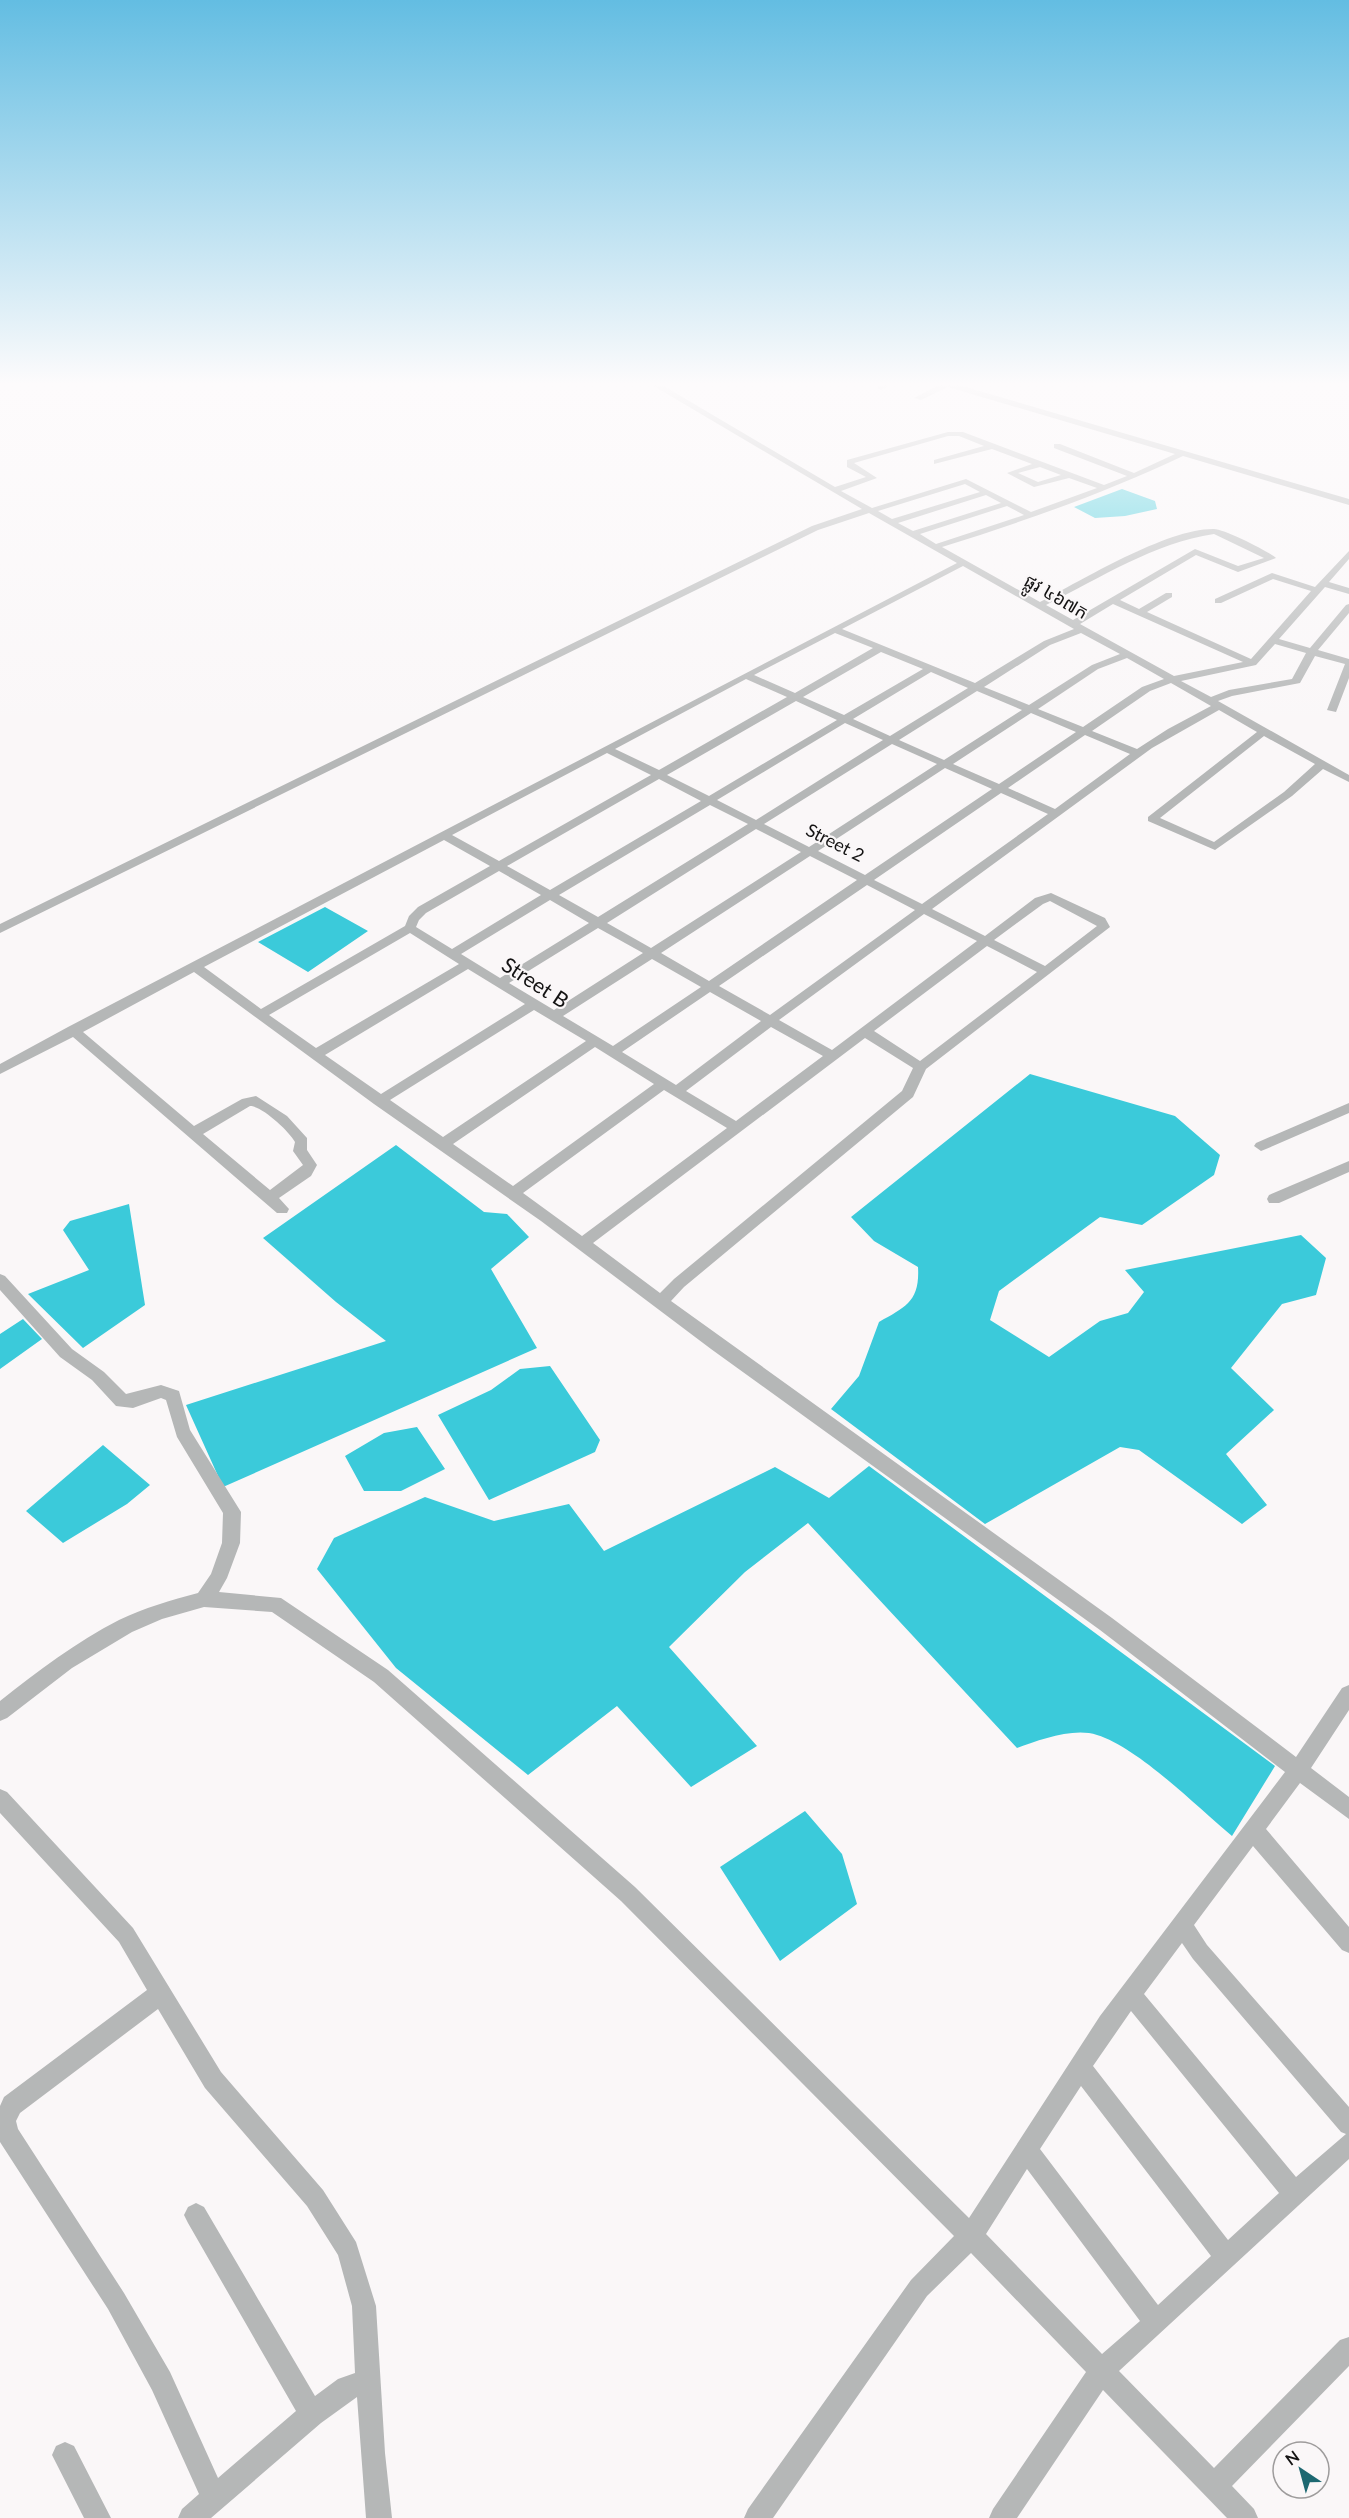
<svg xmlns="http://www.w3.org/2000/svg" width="1349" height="2518" font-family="Lato,'Noto Sans Khmer',sans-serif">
<rect width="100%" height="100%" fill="#faf7f8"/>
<!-- water -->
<path fill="#3bcada" d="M1122 489 1155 501 1157 509 1125 516 1095 518 1074 507Z
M325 907 368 931 308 972 258 942Z
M1030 1074 1175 1116 1220 1155 1214 1175 1142 1225 1100 1217 999 1291 990 1320 1049 1357 1100 1321 1128 1313 1144 1292 1125 1270 1301 1235 1326 1258 1316 1295 1282 1304 1231 1368 1274 1410 1226 1454 1267 1505 1242 1524 1139 1450 1120 1447 985 1524 831 1409 859 1376 879 1322C906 1307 920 1301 918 1267L874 1241 851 1217Z
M396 1145 484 1212 507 1214 529 1237 491 1269 537 1348 223 1487 186 1405 386 1341 336 1302 263 1238Z
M129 1204 145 1305 83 1348 28 1294 89 1270 63 1230 70 1221Z
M23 1319 42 1339 0 1369V1334Z
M550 1366 600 1440 595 1452 489 1500 438 1415 491 1390 520 1369Z
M417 1427 445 1469 401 1491H364L345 1456 384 1433Z
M103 1445 150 1485 127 1504 63 1543 26 1511Z
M869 1466 1275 1766 1232 1836C1197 1807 1139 1748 1097 1735 1074 1727 1039 1740 1017 1748L808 1523 745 1572 669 1647 757 1746 691 1787 617 1706 528 1775 396 1668 317 1569 334 1538 425 1497 494 1521 569 1504 604 1551 775 1467 829 1498Z
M805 1811 842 1854 857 1904 780 1961 720 1867Z"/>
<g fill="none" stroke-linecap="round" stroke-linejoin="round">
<!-- minor -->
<path fill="#b5b7b7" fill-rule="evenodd" d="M652 385H662L835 487 866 477 847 467V460L948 432H963L1104 485 1127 476 1054 448V444H1060L1134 473 1175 454 948 387 921 400 914 398 939 385H959L1349 499V505L1183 456C1105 493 1025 521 942 547L1040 602C1082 580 1168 528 1214 529 1224 529 1268 551 1276 558L1238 572 1196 555 1120 600 1139 609 1166 593H1172V597L1147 612 1251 659 1311 591 1273 579 1221 603H1215V599L1272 573 1315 587 1349 551V559L1329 582 1349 588V594L1325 587 1279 639 1310 648 1346 605 1349 604V613L1318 650 1349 659V678L1336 712 1327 710 1345 664 1315 656 1300 683 1232 696 1218 701 1349 775V782L1323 769 1292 796 1215 850 1148 821V817L1257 732 1219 710 1152 748 932 909 985 936 1035 898 1051 893 1105 918 1110 927 926 1069 913 1097 684 1287 671 1301 1112 1618 1296 1757 1342 1688 1349 1685V1710L1311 1768 1349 1797V1819L1300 1783 1266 1829 1349 1927V1953L1342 1950 1253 1846 1194 1925 1207 1945 1349 2107V2159L1119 2371 1214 2468 1340 2340 1349 2337V2366L1232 2486 1254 2509 1258 2518H1227L1103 2390 1017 2518H989L993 2509 1086 2372 971 2253 927 2296 773 2518H744L748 2509 911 2280 954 2236 621 1901 374 1682 272 1612 204 1607 162 1619 132 1632 72 1668 7 1718 0 1721V1701C38 1671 76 1642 119 1620 144 1608 171 1600 198 1593L211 1574 222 1543 223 1513 177 1437 166 1400 161 1398 133 1408 116 1406 92 1380 60 1357 0 1290V1274L5 1276 72 1349 104 1372 126 1394 161 1385 179 1391 190 1430 241 1512 240 1543 227 1578 219 1592 281 1598 388 1670 635 1887 969 2218 1100 2016 1285 1772 1100 1630 711 1349 541 1221 374 1104 194 972 83 1032 194 1126 242 1099 256 1096 287 1116 307 1138V1150L317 1165 311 1176 279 1198 289 1209 287 1213H277L73 1037 0 1074V1064L68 1027 957 563 869 513 818 530 0 933V924L812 526 862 509ZM948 436H959L984 446 934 460V464L992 449 1032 464 1007 473 1034 487 1069 478 1097 488 1031 512 966 479 872 508 841 491 877 478 854 463ZM1040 467 1061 475 1038 482 1018 473ZM965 484 980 492 892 519 878 511ZM986 495 1001 503 913 531 898 523ZM1007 506 1024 515 936 544 920 534ZM1214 534 1264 558 1238 566 1195 549 1073 620 1046 605C1100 578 1154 543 1214 534ZM963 566 1074 629 1044 641 975 683 842 629ZM1113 604 1243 662 1174 676 1080 624ZM835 633 873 648 795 693 754 675ZM1081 633 1120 654 1092 665 1029 705 984 687 1050 645ZM1275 644 1306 653 1292 679 1229 690 1211 697 1181 681 1256 665ZM881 652 923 669 844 715 803 697ZM1127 658 1164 679 1142 687 1083 727 1038 709 1098 669ZM931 672 968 688 890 736 853 719ZM746 679 787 697 659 770 615 749ZM1171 683 1211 706 1168 729 1137 749 1092 731 1150 691ZM977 691 1022 710 944 760 899 740ZM796 701 837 720 709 796 667 775ZM1031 713 1076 732 999 784 953 764ZM845 723 883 740 756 820 717 800ZM1085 735 1130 754 1055 809 1008 788ZM1264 736 1315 764 1284 792 1214 842 1160 818ZM892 744 937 764 809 847 764 824ZM607 753 651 775 499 861 452 835ZM945 768 992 789 865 875 818 851ZM659 779 701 801 550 890 507 866ZM1001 793 1048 814 922 904 874 880ZM710 805 748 824 598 917 559 895ZM756 829 801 852 651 948 607 923ZM444 840 490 866 418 907 409 916 405 926 261 1009 204 967ZM810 856 857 880 709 981 661 953ZM499 871 541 895 452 949 416 927 419 920 426 913ZM867 885 915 910 770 1015 719 986ZM550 900 589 923 500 978 461 954ZM1050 901 1097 926 1045 966 994 940 1043 904ZM924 914 977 941 832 1050 779 1020ZM598 928 643 953 554 1010 509 983ZM410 933 459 964 316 1048 269 1015ZM987 946 1037 972 920 1061 874 1031ZM652 959 701 987 613 1046 563 1016ZM468 969 525 1004 381 1094 325 1055ZM710 992 761 1021 676 1085 622 1052ZM534 1010 586 1041 443 1137 390 1100ZM771 1027 823 1056 736 1121 686 1091ZM865 1038 913 1068 902 1091 674 1279 660 1293 593 1243ZM595 1047 654 1084 513 1186 453 1144ZM664 1090 727 1128 582 1236 523 1193ZM250 1106C262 1106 289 1131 295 1142L293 1151 303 1165 270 1190 203 1134ZM1182 1943 1193 1959 1341 2132 1346 2134 1296 2177 1144 1994ZM1131 2011 1279 2193 1228 2240 1093 2066ZM1081 2086 1211 2256 1158 2305 1040 2149ZM1027 2169 1140 2321 1102 2354 986 2234Z
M881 385H891L881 390 877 388Z
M1349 1103V1113L1266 1149 1261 1151 1254 1146 1256 1143Z
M1349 1161V1172L1279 1203H1269L1267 1199 1269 1195Z
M0 1789 7 1792 133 1928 221 2072 323 2190 356 2242 376 2306 385 2453 392 2518H366L357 2397 321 2423 211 2518H178L182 2509 199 2494 152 2390 108 2309 0 2142V2106L4 2097 147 1990 119 1942 0 1813ZM158 2009 205 2088 307 2206 338 2255 352 2306 355 2373 338 2379 315 2396 204 2207 196 2203 188 2207 184 2215 188 2223 296 2411 218 2478 170 2372 124 2293 18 2129 16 2121 20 2113Z
M65 2442 74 2446 111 2518H84L52 2455 56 2446Z"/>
</g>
<!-- sky -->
<linearGradient id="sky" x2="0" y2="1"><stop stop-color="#63bde2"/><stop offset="0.52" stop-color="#fdfbfc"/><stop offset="1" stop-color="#fdfbfc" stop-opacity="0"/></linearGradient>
<rect width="1349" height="738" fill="url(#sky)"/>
<g text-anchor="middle" stroke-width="4.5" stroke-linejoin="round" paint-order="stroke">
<!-- far-street labels -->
<g font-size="18" fill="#141313" stroke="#faf7f8">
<text transform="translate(1056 597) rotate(30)" y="6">ផ្លូវ ៤៦៧ក</text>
<text transform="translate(835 843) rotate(27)" y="6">Street 2</text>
</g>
<!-- street labels -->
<g font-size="21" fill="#141313" stroke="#faf7f8">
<text transform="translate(535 983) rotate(33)" y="7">Street B</text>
</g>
</g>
<!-- north arrow -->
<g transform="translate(1301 2470) rotate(324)"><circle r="28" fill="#faf7f8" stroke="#9e9c9c" stroke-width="1.5"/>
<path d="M0-4.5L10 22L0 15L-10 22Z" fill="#1d6871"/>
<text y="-9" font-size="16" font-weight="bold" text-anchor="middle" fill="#141313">N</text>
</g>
</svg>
